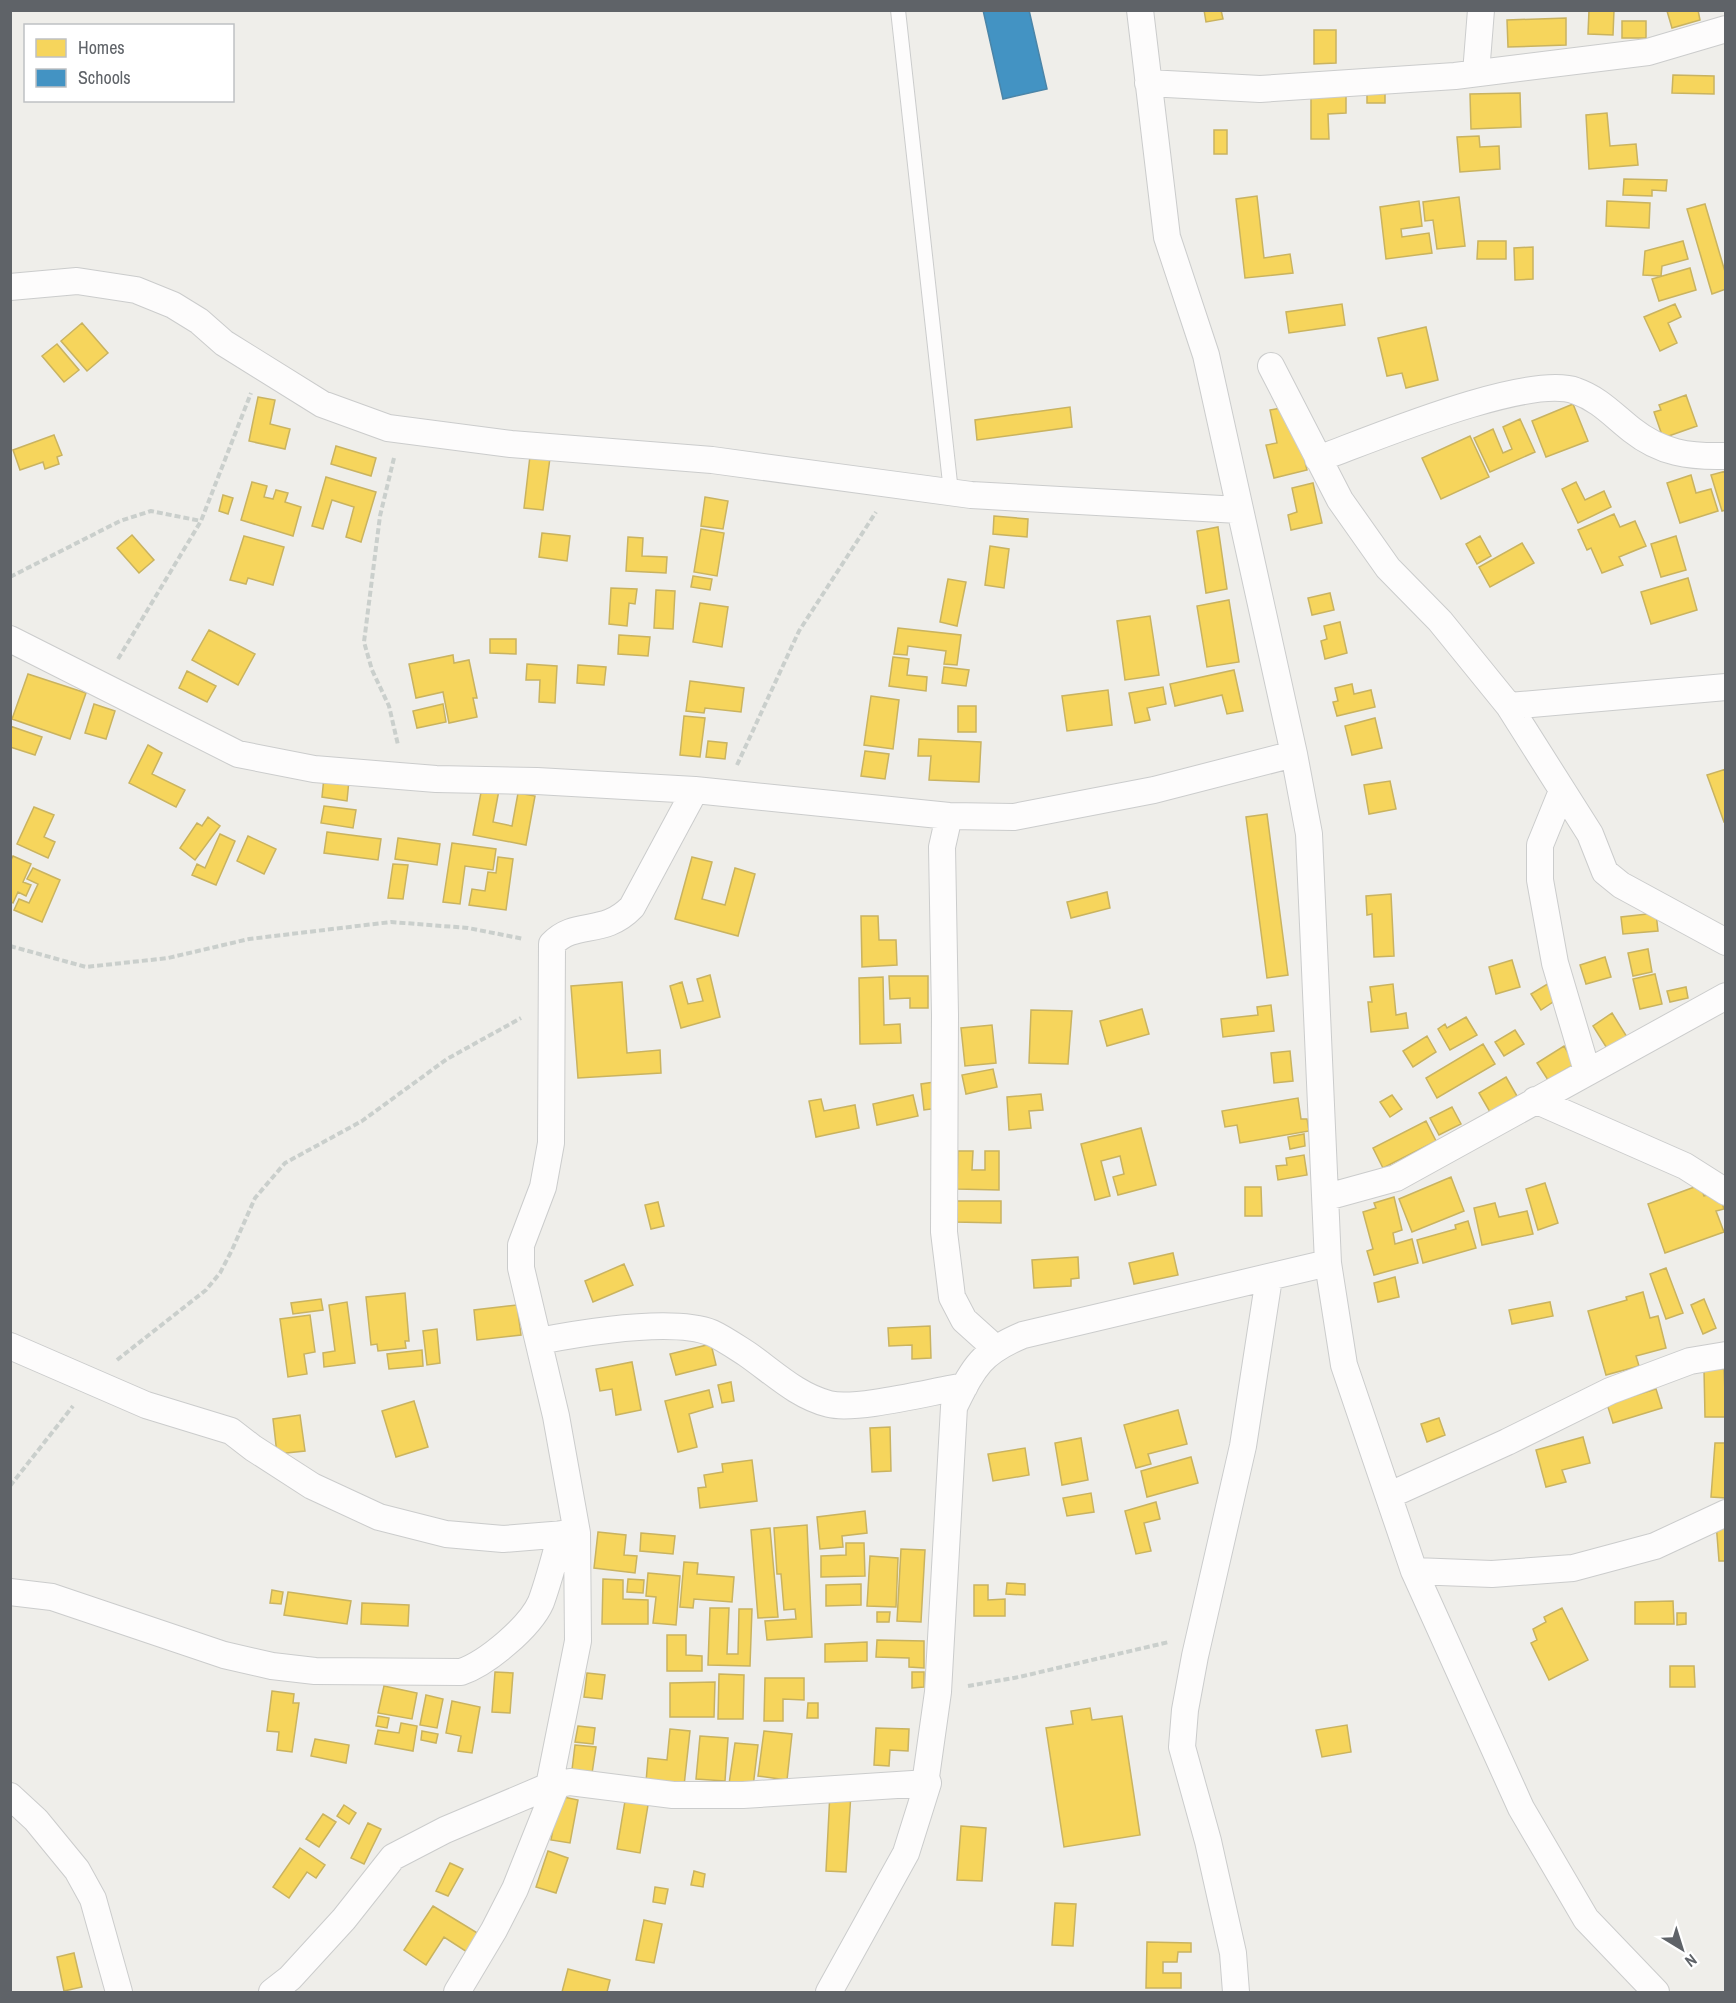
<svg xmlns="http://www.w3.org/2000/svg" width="1736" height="2003" font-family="'Archivo Narrow',sans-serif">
<rect width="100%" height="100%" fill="#efeeea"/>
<!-- homes -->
<path fill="#f6d55c" stroke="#c9b360" stroke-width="1.5" d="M1204 10H1221L1223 19 1206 22Z
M1589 10H1614L1613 35 1588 34Z
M1698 10 1700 20 1672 28 1667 11Z
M1566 18V45L1508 47 1507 20Z
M1622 21H1646V38H1622Z
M1314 30H1336V63L1314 64Z
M1673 75 1714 76V94L1672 93Z
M1367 90H1385V103H1367Z
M1311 93H1346V113L1328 114 1329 139H1311Z
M1520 93 1521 127 1471 129 1470 94Z
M1607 113 1610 146 1636 144 1638 165 1589 169 1586 115Z
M1214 130H1227V154H1214Z
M1479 136 1480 147 1499 146 1500 169 1460 172 1457 137Z
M1624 179 1667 180 1666 191 1652 190V196L1623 195Z
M1257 196 1264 258 1290 254 1293 273 1245 278 1236 199Z
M1459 197 1465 246 1437 249 1433 220 1425 221 1423 202Z
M1419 201 1422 226 1401 229 1402 237 1429 233 1432 253 1386 259 1380 207Z
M1607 201 1650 203 1649 228 1606 226Z
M1705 204 1726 275V289L1712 294 1687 209Z
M1478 241H1506V259H1477Z
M1683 241 1688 259 1662 266 1661 276 1643 275 1645 251Z
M1533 247V279L1515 280 1514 248Z
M1690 268 1696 290 1659 301 1652 279Z
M1342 304 1345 325 1289 333 1286 312Z
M1675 304 1681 317 1668 323 1677 343 1660 351 1644 317Z
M82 323 108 353 87 371 61 341Z
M1426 327 1438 380 1406 388 1402 373 1387 376 1378 338Z
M57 344 79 370 64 382 42 356Z
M1686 395 1697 426 1663 438 1654 412 1661 410 1659 405Z
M258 397 275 400 270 424 290 429 285 449 249 441Z
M1573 404 1588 441 1546 457 1532 421Z
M1292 406 1307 470 1274 478 1266 445 1277 443 1270 410Z
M1070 407 1072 427 977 440 975 420Z
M1520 419 1535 452 1490 472 1474 438 1493 429 1503 453 1512 449 1503 427Z
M54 435 62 455 57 457 59 464 45 469 43 462 20 470 13 450Z
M1470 436 1489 477 1441 499 1422 458Z
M336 446 376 458 371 476 331 464Z
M530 456 550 458 543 510 524 508Z
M1726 471V510L1722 511 1711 475Z
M1691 475 1696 493 1711 489 1718 511 1680 523 1667 483Z
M326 477 376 492 361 542 346 537 354 507 332 500 323 529 312 526Z
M252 482 267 486 264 497 273 499 276 490 288 493 285 502 301 507 293 536 241 520Z
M1576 482 1585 500 1604 491 1611 507 1578 523 1562 489Z
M1313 483 1322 523 1291 530 1288 515 1297 512 1292 488Z
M223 495 233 498 228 514 219 511Z
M705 497 728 501 723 529 701 526Z
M1614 514 1620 527 1635 521 1646 546 1619 557 1623 565 1602 573 1591 548 1587 550 1578 530Z
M994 516 1028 519 1027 537 993 534Z
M1218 527 1227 589 1206 593 1197 531Z
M701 529 724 533 717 576 694 572Z
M542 533 570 536 567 561 539 557Z
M132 535 154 560 139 573 117 548Z
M244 536 284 547 273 585 248 578 246 584 230 580Z
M1480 536 1491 556 1477 564 1466 544Z
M1676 536 1686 570 1661 577 1651 544Z
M628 537 643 538 642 556 667 557 666 573 626 571Z
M1522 543 1534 563 1490 587 1479 567Z
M990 546 1009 549 1004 588 985 585Z
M693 576 712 579 710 590 691 587Z
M1688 578 1697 610 1651 624 1641 592Z
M948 579 966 582 957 626 940 622Z
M611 588 637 589 635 604 629 603 627 626 609 624Z
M656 590 675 591 673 629 654 628Z
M1330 593 1334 610 1312 615 1308 598Z
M1229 600 1239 662 1207 667 1197 606Z
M700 603 728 607 722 647 693 642Z
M1150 616 1159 675 1125 680 1117 621Z
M1340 622 1347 653 1325 659 1321 641 1327 639 1324 626Z
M898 628 961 635 957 665 944 664 946 651 908 646 907 655 894 654Z
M209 630 255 654 238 685 192 660Z
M619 635 650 637 648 656 618 654Z
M490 639H516V654L490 653Z
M453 655 454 663 469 660 477 698H473L477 717 449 723 443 692 416 698 409 664Z
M893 657 909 659 907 675 927 677 926 691 889 686Z
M527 664 557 666 555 703 539 702 540 680H526Z
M578 665 606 667 604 685 577 683Z
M944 667 969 670 966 686 942 683Z
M1234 670 1243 711 1227 714 1222 695 1175 706 1170 684Z
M187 671 216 686 207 702 179 688Z
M28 674 86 693 70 739 12 719Z
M690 681 744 688 741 712 705 708 704 713 686 711Z
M1352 684 1354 694 1371 690 1375 707 1337 716 1333 702 1338 701 1335 688Z
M1163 687 1166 704 1147 708 1150 720 1135 723 1129 693Z
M1108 690 1112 725 1067 731 1062 696Z
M871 696 899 700 893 749 864 745Z
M94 704 115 711 106 739 85 733Z
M443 704 446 722 417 728 413 711Z
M958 706H976V732H958Z
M684 716 705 718 700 757 680 755Z
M1375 718 1382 748 1352 755 1345 726Z
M10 726 42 737 35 755 10 747Z
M919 739 981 742 979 782 929 780 931 756H918Z
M708 741 727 743 725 759 706 757Z
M148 745 162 753 152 774 185 790 176 807 129 783Z
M865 751 889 754 885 779 861 776Z
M1726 769V821L1724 822 1707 775Z
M324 777 349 780 347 801 322 797Z
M1390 781 1396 809 1369 814 1364 785Z
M482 787 499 790 493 822 512 826 518 793 535 796 526 845 473 835Z
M324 806 356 810 353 828 321 823Z
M34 807 54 815 44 837 55 842 48 858 17 844Z
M1267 814 1288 975 1267 978 1246 817Z
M208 817 220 826 195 860 180 848 197 823 202 826Z
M327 832 381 839 378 860 324 853Z
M220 834 235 841 216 885 192 875 197 864 205 868Z
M248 836 276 849 264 874 237 861Z
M398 838 440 844 437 865 395 859Z
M452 843 496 849 493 870 465 866 460 904 443 902Z
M13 856 31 864 23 882 31 885 26 896 18 892 13 903 10 901V862Z
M498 857 513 859 506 910 469 905 472 889 485 891 488 872 496 873Z
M692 857 712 862 702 899 725 905 735 868 755 874 738 936 675 919Z
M393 864 408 865 403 899 388 898Z
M33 868 60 880 42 922 14 910 19 899 29 903 38 884 27 879Z
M1107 892 1110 908 1071 918 1067 902Z
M1391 894 1394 956 1374 957 1372 914 1367 915 1366 896Z
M1656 913 1658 931 1623 934 1621 917Z
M861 916H878L879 940H896L897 965 862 967Z
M1648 949 1652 972 1633 976 1628 953Z
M1605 957 1611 977 1586 984 1580 965Z
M1512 960 1520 987 1496 994 1489 967Z
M1655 974 1662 1004 1640 1009 1633 979Z
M710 975 720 1017 681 1028 670 986 682 982 688 1004 703 1001 697 979Z
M889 976H928V1008H910V998L890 999Z
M883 977 884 1025 900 1024 901 1043 860 1044 859 978Z
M1559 977 1568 992 1541 1010 1531 994Z
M622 982 627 1053 660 1050 661 1073 578 1078 571 986Z
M1393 984 1396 1015 1406 1013 1408 1028 1371 1032 1368 1002H1372L1370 987Z
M1686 987 1688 998 1670 1002 1667 991Z
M1271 1005 1274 1031 1223 1037 1221 1019 1258 1015 1257 1007Z
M1142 1009 1149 1034 1107 1046 1100 1021Z
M1031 1010 1072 1011 1068 1064 1029 1063Z
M1612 1013 1627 1037 1608 1050 1593 1026Z
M1466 1017 1477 1035 1450 1050 1438 1029 1445 1024 1447 1028Z
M992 1025 996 1063 965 1066 961 1028Z
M1515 1030 1524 1044 1504 1056 1495 1042Z
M1427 1036 1436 1052 1413 1067 1403 1051Z
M1483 1044 1495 1064 1437 1098 1426 1078Z
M1564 1046 1575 1064 1548 1080 1537 1063Z
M1290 1051 1293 1081 1274 1083 1271 1053Z
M993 1069 997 1087 966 1094 962 1075Z
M1506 1077 1517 1096 1490 1112 1479 1093Z
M934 1082 938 1108 924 1110 921 1084Z
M1041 1094 1043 1110 1029 1111 1031 1128 1009 1130 1007 1097Z
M913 1095 918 1116 877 1125 873 1104Z
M1392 1095 1402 1109 1390 1117 1380 1102Z
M1298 1098 1301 1119H1307L1309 1131 1240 1143 1237 1125 1225 1127 1222 1111Z
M821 1099 824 1111 855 1105 859 1128 816 1137 809 1101Z
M1452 1107 1461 1124 1439 1135 1430 1118Z
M1426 1121 1436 1141 1383 1168 1373 1148Z
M1141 1128 1156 1185 1118 1195 1113 1177 1124 1174 1120 1156 1101 1161 1110 1196 1095 1200 1081 1144Z
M1304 1134 1305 1146 1290 1149 1288 1137Z
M958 1151H973L972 1170H985V1151H999V1190L957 1189Z
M1304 1155 1307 1175 1278 1180 1276 1166 1287 1165 1286 1158Z
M1451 1177 1464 1211 1412 1232 1399 1199Z
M1545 1183 1558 1223 1538 1230 1526 1189Z
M1700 1185 1704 1196 1718 1191 1724 1209 1716 1211 1724 1232 1665 1253 1648 1204Z
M1245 1187H1261L1262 1216H1245Z
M1394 1197 1402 1230 1393 1233 1395 1244 1412 1239 1418 1263 1374 1275 1367 1251 1373 1249 1363 1212 1376 1208 1374 1203Z
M955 1201H1001V1223L955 1222Z
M658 1202 664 1226 651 1229 645 1205Z
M1495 1203 1499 1217 1527 1211 1533 1234 1482 1245 1474 1208Z
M1468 1221 1476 1248 1423 1263 1417 1240 1456 1229 1455 1225Z
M1173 1253 1178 1275 1134 1284 1129 1263Z
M1078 1257 1079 1278 1071 1279V1286L1034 1288 1032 1260Z
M624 1264 633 1285 593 1302 585 1281Z
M1666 1268 1683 1313 1666 1319 1650 1274Z
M1395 1277 1399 1297 1378 1302 1374 1283Z
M1643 1292 1650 1318 1658 1316 1666 1348 1636 1356 1639 1366 1606 1375 1588 1311 1627 1300 1626 1297Z
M405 1293 409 1341H405L406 1348 378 1351 377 1344 371 1345 366 1297Z
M321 1299 323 1310 293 1314 291 1303Z
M1704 1299 1716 1328 1703 1334 1691 1305Z
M347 1302 355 1363 324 1367 323 1353 335 1351 329 1305Z
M1550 1302 1553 1316 1512 1324 1509 1310Z
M517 1305 521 1335 477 1340 474 1310Z
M310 1315 315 1352 304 1354 307 1374 288 1377 280 1319Z
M930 1326 931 1358 912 1359V1345L889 1346 888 1328Z
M437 1329 440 1363 427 1365 423 1331Z
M711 1344 716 1365 676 1375 670 1354Z
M422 1350 423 1366 389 1369 387 1354Z
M632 1362 641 1410 616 1415 612 1389 600 1391 596 1369Z
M1704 1369H1724L1726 1417H1705Z
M731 1382 734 1401 722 1403 718 1385Z
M1656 1389 1662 1408 1613 1423 1607 1404Z
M709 1390 713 1407 689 1414 697 1447 678 1452 665 1401Z
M414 1401 428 1447 396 1457 382 1411Z
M1178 1410 1187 1444 1148 1454 1151 1464 1136 1468 1124 1425Z
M300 1415 305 1451 277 1454 273 1419Z
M1439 1418 1445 1435 1427 1442 1421 1424Z
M890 1427 891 1471 872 1472 870 1428Z
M1583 1437 1590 1463 1562 1470 1566 1482 1546 1487 1536 1450Z
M1081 1438 1088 1480 1062 1485 1055 1443Z
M1715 1443H1726V1498L1711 1497Z
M1025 1448 1029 1475 993 1481 988 1454Z
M1191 1457 1198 1483 1147 1497 1141 1471Z
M752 1460 757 1501 700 1508 698 1488 706 1487 704 1475 723 1472 722 1464Z
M1091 1493 1094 1512 1067 1516 1063 1498Z
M1156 1502 1160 1519 1144 1523 1151 1551 1136 1554 1125 1511Z
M865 1511 867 1533 842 1536 843 1547 820 1549 817 1517Z
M1726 1521V1561H1719L1716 1522Z
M807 1525 812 1637 767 1640 765 1621 796 1619 795 1609 784 1610 781 1574H777L774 1528Z
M770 1528 778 1617 758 1618 751 1530Z
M598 1532 626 1535 624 1555 637 1556 635 1573 594 1568Z
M641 1533 675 1536 673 1554 640 1551Z
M846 1543H864L865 1576 821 1577V1556L846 1555Z
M901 1549 925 1550 921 1622 897 1621Z
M870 1556 898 1558 896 1607 867 1606Z
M684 1562 698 1563 697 1574 734 1577 732 1602 694 1599 693 1608 680 1607Z
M648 1573 680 1576 676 1625 653 1623 656 1597 646 1596Z
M603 1579 623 1580V1599L648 1600V1624H602Z
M628 1579 644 1580 643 1593 627 1592Z
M1007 1583 1025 1584V1595L1006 1594Z
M861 1584V1605L826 1606V1585Z
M974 1585H988V1600L1005 1599V1616H974Z
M272 1590 283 1592 281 1604 270 1603Z
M288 1592 351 1601 347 1624 284 1615Z
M1673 1601 1674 1624H1635V1602Z
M362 1603 409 1605 408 1626 361 1624Z
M710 1608H729L727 1654H738L739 1609H752L750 1666 708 1665Z
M1562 1608 1588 1660 1549 1680 1531 1643 1537 1640 1533 1629 1546 1622 1544 1617Z
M877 1612H890L889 1622H877Z
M1677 1613H1686V1624L1677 1625Z
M667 1635H686V1655L702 1656V1671H667Z
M877 1640 924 1641V1668L909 1667V1658L876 1657Z
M867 1642V1661L825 1662V1644Z
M1670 1666H1694L1695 1687H1670Z
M495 1672 513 1673 510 1713 492 1712Z
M912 1672H924V1687L912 1688Z
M587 1673 605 1675 602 1699 584 1697Z
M719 1674 744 1675 743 1719H718Z
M765 1678H804V1700L783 1699V1721H764Z
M715 1682 714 1717H670V1683Z
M384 1686 417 1693 412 1719 378 1713Z
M272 1691 294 1694 293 1703H299L292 1752 277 1750 279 1732 267 1731Z
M426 1695 443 1699 437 1728 420 1725Z
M452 1701 480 1707 472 1753 458 1751 461 1736 446 1733Z
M808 1703H818V1718H807Z
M1090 1708 1092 1720 1122 1716 1140 1835 1064 1847 1046 1728 1073 1724 1071 1711Z
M378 1716 389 1718 387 1728 376 1726Z
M401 1723 417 1726 413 1751 375 1744 378 1730 399 1733Z
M1347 1725 1351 1752 1322 1757 1316 1730Z
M578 1726 595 1728 593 1744 575 1742Z
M876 1728 909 1729 908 1751 890 1750 889 1766 874 1765Z
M670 1729 690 1731 684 1786 646 1782 648 1758 667 1760Z
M422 1731 438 1734 436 1743 421 1740Z
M764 1731 792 1734 787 1780 758 1776Z
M700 1736 728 1738 725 1781 696 1779Z
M315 1739 349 1745 346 1763 311 1756Z
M735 1743 758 1745 753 1787 729 1784Z
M575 1745 596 1747 591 1780 571 1778Z
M830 1792 851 1793 846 1872 826 1871Z
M626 1795 649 1799 640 1853 617 1849Z
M559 1796 578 1800 570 1843 551 1840Z
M344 1805 356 1813 349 1824 337 1816Z
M323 1814 336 1822 319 1847 306 1839Z
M368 1823 381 1829 364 1864 351 1858Z
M961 1826 986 1828 982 1881 957 1880Z
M300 1848 325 1865 316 1878 307 1872 289 1898 273 1887Z
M548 1851 568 1858 556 1893 536 1887Z
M450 1863 463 1869 448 1896 436 1891Z
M694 1871 705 1874 703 1887 691 1885Z
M655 1887 668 1889 665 1904 653 1902Z
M1055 1903 1076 1904 1073 1946 1052 1945Z
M433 1906 479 1934 467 1952 444 1937 426 1965 404 1950Z
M644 1920 662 1924 654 1963 636 1960Z
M1147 1942 1191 1943V1952H1178L1177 1962H1163V1973H1181V1988H1146Z
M74 1953 82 1987 64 1991 57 1957Z
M568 1969 610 1980 607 1992H562Z"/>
<!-- schools -->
<path fill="#4393c3" stroke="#4b85a8" stroke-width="1.5" d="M983 10H1029L1047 89 1003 99Z"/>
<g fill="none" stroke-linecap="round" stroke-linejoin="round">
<!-- lane casing -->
<g stroke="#cbcccc" stroke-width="16">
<path id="lane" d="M898 10 951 492"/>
</g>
<!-- street casing -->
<g stroke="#cbcccc" stroke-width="28">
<path id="street" d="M1140 10 1167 237 1206 355 1294 754 1309 834 1328 1263 1344 1365 1414 1571 1521 1808 1586 1919 1656 1992
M1476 73 1481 10
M1148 83 1260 89 1455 76 1648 52 1726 29
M10 287 77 281 136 290 173 305 199 321 224 343 322 404 388 428 511 444 712 460 971 495 1239 510
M1271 366 1340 500 1388 568 1440 621 1509 706 1590 834 1605 872 1621 885 1726 942
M1318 459C1370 440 1528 373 1576 391 1599 399 1613 415 1632 430 1661 453 1689 457 1726 456
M10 639 238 754 314 769 436 779 537 781 695 790 949 816 1014 817 1154 790 1294 754
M1509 706 1726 687
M1562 791 1540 845V880L1555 963 1587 1071
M949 816 942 847 945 1015 944 1232 952 1297 964 1320 994 1347
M1535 1100 1685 1166 1726 1192
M1327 1197 1396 1178 1726 996
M539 1341C581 1333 672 1317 712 1333 723 1338 736 1347 747 1354 773 1372 797 1396 829 1404 856 1411 933 1391 965 1386
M10 1346 146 1405 231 1431 253 1448 312 1486 379 1517 446 1534 503 1539 577 1533
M1390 1495 1507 1442 1610 1391 1690 1361 1726 1355
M1414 1571 1492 1574 1573 1568 1655 1546 1726 1513
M10 1592 52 1597 224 1655 272 1666 315 1671 461 1672C487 1663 530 1627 541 1602 549 1580 555 1557 561 1534
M549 1786 578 1641 577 1533 556 1416 521 1268V1245L543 1187 551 1143 552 944C576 919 603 937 632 907L695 790
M10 1796 36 1820 77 1870 93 1899 119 1992
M272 1992 290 1978 344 1919 393 1857 445 1830 549 1786 570 1782 673 1795H743L928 1783
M457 1992 494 1930 515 1889 557 1784
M829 1992 906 1853 928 1783 926 1777 938 1692 954 1407C974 1367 980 1353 1023 1335L1328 1263
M1236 1992 1233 1953 1208 1841 1182 1747 1185 1710 1195 1656 1243 1446 1269 1278"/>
</g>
<!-- path -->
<path stroke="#cacfcc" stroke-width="4" stroke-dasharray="6 3" stroke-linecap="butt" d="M394 458 380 516 364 642 372 670 389 706 398 745
M10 577 120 521 151 511 201 521
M118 659 201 521 251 393
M737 765 799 631 876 512
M10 946 86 967 168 958 249 939 391 922 468 928 524 939
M117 1360 206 1290 220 1273 232 1250 255 1198 285 1163 362 1121 447 1059 521 1018
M10 1486 73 1406
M968 1686 1019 1677 1169 1642"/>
<!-- lane -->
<use href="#lane" stroke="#fdfcfc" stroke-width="14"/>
<!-- street -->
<use href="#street" stroke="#fdfcfc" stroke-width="26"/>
</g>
<!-- border -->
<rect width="1736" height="2003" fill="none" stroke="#5f6368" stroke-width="24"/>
<!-- legend -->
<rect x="24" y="24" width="210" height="78" fill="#ffffff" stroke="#bfc1c3" stroke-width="1.5"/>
<rect x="36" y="39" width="30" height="18" fill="#f6d55c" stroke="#bfc1c3" stroke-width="1.5"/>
<text x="78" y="54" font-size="18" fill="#5f6368">Homes</text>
<rect x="36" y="69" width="30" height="18" fill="#4393c3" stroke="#bfc1c3" stroke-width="1.5"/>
<text x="78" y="84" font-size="18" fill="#5f6368">Schools</text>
<!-- north arrow -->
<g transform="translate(1682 1949) rotate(142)" stroke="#ffffff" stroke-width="4.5" paint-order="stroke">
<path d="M0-4.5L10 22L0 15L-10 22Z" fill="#5f6368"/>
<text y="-9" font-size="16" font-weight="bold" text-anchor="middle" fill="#5f6368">N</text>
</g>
</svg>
